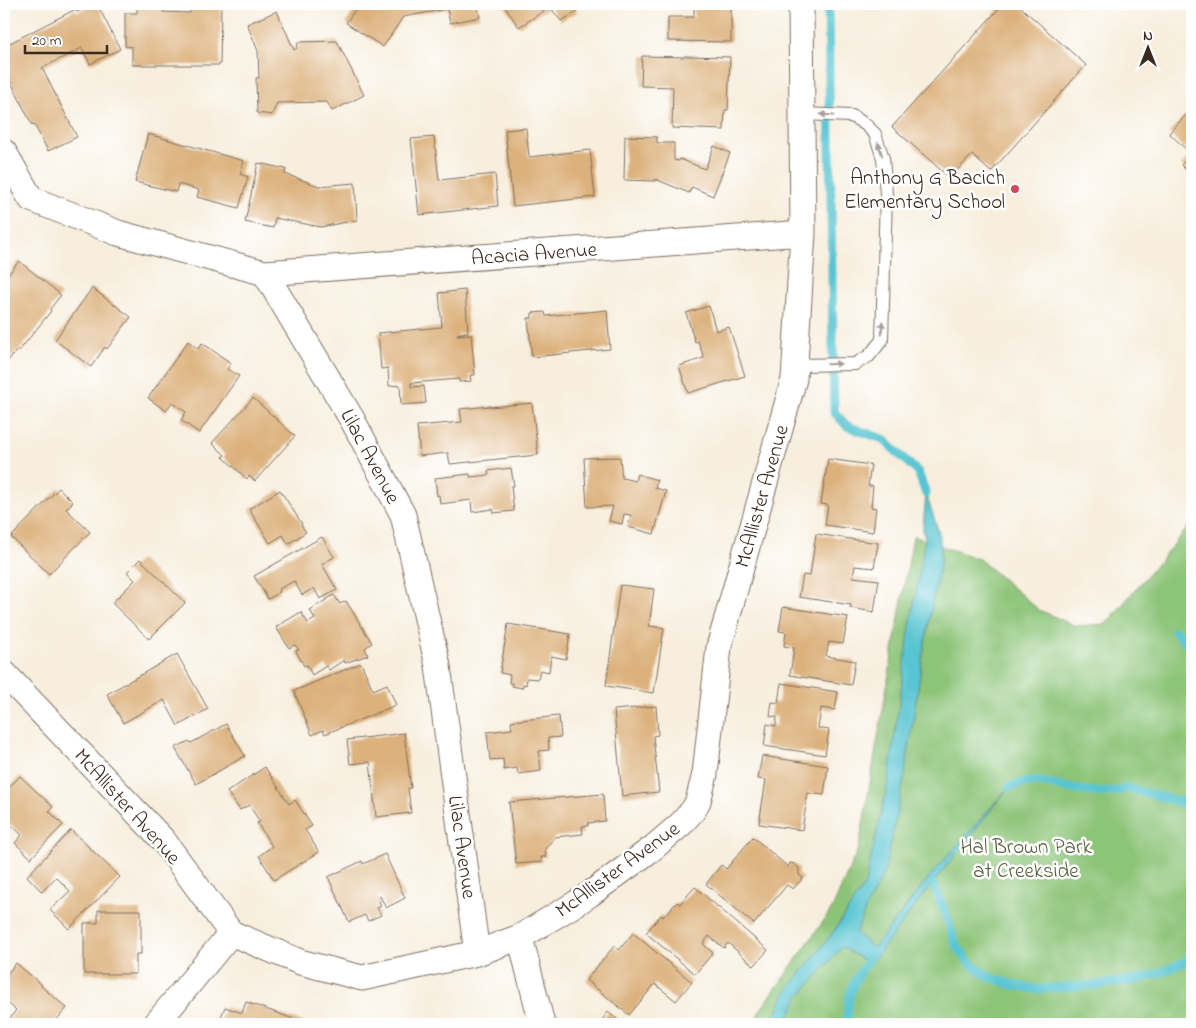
<svg xmlns="http://www.w3.org/2000/svg" width="1196" height="1028" font-family="'Indie Flower',sans-serif">
<rect width="100%" height="100%" fill="#fff"/>
<filter id="ink" filterUnits="userSpaceOnUse"><feTurbulence type="fractalNoise" baseFrequency=".02" numOctaves="2"/><feDisplacementMap in="SourceGraphic" scale="10" xChannelSelector="R" yChannelSelector="G"/><feConvolveMatrix kernelMatrix="1 2 1 2 8 2 1 2 1" color-interpolation-filters="sRGB"/></filter>
<filter id="wash" filterUnits="userSpaceOnUse"><feTurbulence type="fractalNoise" baseFrequency=".0096" numOctaves="4" result="noise"/><feDisplacementMap in="SourceGraphic" scale="20" xChannelSelector="R" yChannelSelector="G"/><feGaussianBlur stdDeviation="1.12" result="paint"/><feColorMatrix in="noise" values="0 0 0 0 0 0 0 0 0 0 0 0 0 0 0 0 0 1.4 0 .05"/><feComposite in="paint" operator="in"/></filter>
<g filter="url(#wash)">
<rect width="100%" height="100%" fill="#f7eedd"/>
<!-- green -->
<path fill="#8cc478" stroke="#64774b" d="M1192 523V1024H754L759 1012 832 909 859 847 913 536 979 559 1039 610 1076 626 1106 624Z"/>
<!-- water -->
<path fill="#59c5d2" stroke="#4a7878" d="M926 494 940 536 941 559 924 648 905 775 885 870 866 908 856 933 874 948 930 876 1009 787 929 888 874 960H864L842 947 798 998 786 1024H772L785 993 834 931 865 884 888 783 910 626 925 540 923 528Z"/>
<g fill="none" stroke-linecap="round" stroke-linejoin="round">
<!-- stream -->
<path stroke="#59c5d2" stroke-width="9" d="M828 4 834 412 847 426 883 439 918 472 926 494
M1175 631 1185 642 1192 643
M1009 787C1015 785 1021 783 1028 782 1039 781 1051 784 1062 787 1083 791 1107 796 1127 788L1192 805
M933 883 948 920 955 943 969 962 987 976 1013 985 1036 989 1095 985 1136 980 1163 972 1188 960 1192 956
M846 1024C848 1016 847 1008 849 1000 851 984 860 972 869 960"/>
</g>
<g id="blocks">
<!-- building -->
<path fill="#dcb17b" d="M93 4H97L120 49 90 64 82 48 42 68 77 137 48 151 34 124 32 125 11 82 8 83 4 75V46L76 9 77 12Z
M190 4H221L220 65H132V47L125 46V13H137V6H163V12L190 13Z
M359 4H477L480 17 450 23 447 9 403 17 383 47 346 23Z
M503 4H573L577 12 561 21 550 7 519 27Z
M694 4H731V42L668 41V17H694Z
M1003 4H1017L1086 65 991 172 972 155 950 178 892 127Z
M277 11 294 50 297 48 298 42 337 41 364 95 332 111 327 102 277 103 272 115 257 113 256 78H259L258 51 247 24Z
M642 56 684 57V56L730 57 728 110H725L724 130 672 128 673 87 641 86Z
M1192 108V176L1181 165 1191 154 1169 133Z
M526 128 529 157 590 150 595 197 513 206 505 130Z
M148 134 244 161 240 174 248 177 239 208 197 197 199 190 178 184 176 192 135 182Z
M625 136 657 137V143H674V160L679 161 680 159 705 169 714 146 730 153 713 196 692 187 689 193 655 179V181L624 180Z
M434 137 439 180 495 174 498 206 419 215 411 139Z
M258 163 286 169 285 174 319 186 355 183 357 220 321 227 275 218 273 228 245 222Z
M19 261 61 295 50 309 51 311 19 351 17 350 8 361 4 358V275L6 272 8 275Z
M92 288 131 317 107 349 105 347 91 367 55 340Z
M465 290 468 332 457 334V335L471 334 475 375H470L471 381 459 382V379L411 383V387L424 386 426 403 401 405 400 385 389 386 388 368 381 369 378 333 442 327 439 293Z
M709 306 716 331 729 327 745 376 688 393 679 366 704 358 698 341 695 342 686 313Z
M607 310 610 349 532 357 528 318H532V313L545 312 546 316Z
M188 341 198 349 202 343 231 363 227 369 239 376 199 433 181 420 186 412 172 402 166 411 148 398Z
M253 398 295 436 255 481 249 476 247 479 223 457 225 455 212 443Z
M532 403 538 455 450 464 448 453 420 456 417 426 462 422 460 409 490 406V407Z
M620 457 622 478 635 481 637 474 657 480 655 488 666 491 654 534 628 527 631 515 624 514 622 524 609 521 613 506 587 507 584 458Z
M828 459 871 465 868 486H873L871 507 876 508 873 532 825 525 828 505 821 504Z
M511 468 514 486H511L514 511 494 513 493 509 472 512 471 500 440 504 439 495 437 496 435 478 470 474V477L489 475 488 471Z
M59 488 73 502 66 509 90 532 49 574 11 537Z
M280 490 302 524 301 525 306 532 288 544 283 535 270 543 249 509Z
M816 534 878 543 874 568 855 566 853 577 879 580 874 612 850 608 851 605 799 597 803 575 810 576Z
M322 537 334 557 322 564 337 590 320 599 314 588 302 595 294 581 279 589 280 592 268 599 254 576Z
M140 559 185 603 149 639 112 603 135 580 127 572Z
M620 585 654 589 649 626 664 628 654 693 606 686Z
M334 595 340 604 346 601 372 643 365 648 368 655 345 663 344 660 329 670 326 666 312 675 307 665 304 666 296 651 299 650 295 645 289 648 276 627 301 612 308 623 315 619 310 610Z
M783 607 848 617 843 644 829 642 826 656 855 661 851 685 790 675 794 648 784 646 786 632 779 631Z
M508 624 570 634 566 659 551 656 549 672 540 670 538 679 527 678 526 685 523 684 522 688 512 686V683H509L510 675 500 673Z
M177 654 208 709 178 726 164 700 123 723 107 694Z
M361 663 373 690 387 684 396 705 325 734 323 730 312 735 294 691Z
M781 683 838 692 835 710 821 708 818 728 829 730 825 755 764 746 767 724 776 726 777 717 770 716 772 702 778 703Z
M656 706 658 735 653 736 659 792 622 796 614 710Z
M559 716 561 737 548 738 549 750 539 751 541 771 518 774 517 768 504 770 503 759 490 760 487 732 512 729 511 721Z
M226 724 245 756 196 784 175 748 189 741 191 743Z
M404 733 411 788H408L411 813 376 817 370 762 350 764 347 740Z
M762 756 828 766 824 795 808 793 802 830 759 824 766 780 758 779Z
M265 767 289 804 295 800 312 826 305 830 319 852 274 880 259 856 272 846 257 823 260 822 249 805 240 810 227 792Z
M20 776 53 807 49 811 63 825 31 858 15 843 22 835 7 821 4 825V793Z
M603 794 605 821 588 823V826H582L583 834 555 837 545 849 546 857H541L542 862 516 864 509 802Z
M71 830 120 877 69 929 50 910 70 891 56 877 42 892 27 876Z
M753 837 788 867 790 863 794 864 799 868V875L803 878 793 889 787 885 754 924 706 884 721 865 726 869Z
M385 854 405 898 386 908 380 896 378 898 381 906 377 908 381 915 368 921 365 915 349 922 328 877 362 861 363 864Z
M695 887 768 950 754 966 728 943 724 948 709 936 703 944 713 953 695 974 646 933 661 915 663 917 677 902 680 904Z
M98 910H141V954H136V974H84V923H98Z
M633 933 692 982 676 1001 655 984 629 1015 586 980 614 946 619 950Z
M16 963 42 985 41 986 67 1008 53 1024H6L16 1010 4 1000V978Z
M246 1002 308 1024H218L225 1007 242 1013Z
M608 1012 623 1024H599Z
M395 1019 446 1023V1024H394Z"/>
</g>
</g>
<g filter="url(#ink)">
<use href="#blocks" fill-opacity="0" stroke="#7d6f61" stroke-width="1"/>
<g fill="none" stroke-linecap="round" stroke-linejoin="round">
<!-- lane casing -->
<g stroke="#7d6f61" stroke-width="14">
<path id="lane" d="M795 365 855 364 869 356 882 340 886 194 883 158 875 134 866 125 852 116 802 114"/>
</g>
<!-- street casing -->
<g stroke="#7d6f61" stroke-width="27">
<path id="street" d="M4 152 31 199 118 233 265 273 353 421 403 515 438 666 477 953
M265 273 803 233
M4 673 163 840 231 933 300 962 362 978 477 953 520 937 575 904 590 894 653 848 681 824 694 809 698 801 705 774 719 647 794 379 803 233 801 4
M520 937 542 1024
M156 1024 231 933"/>
</g>
<!-- lane -->
<use href="#lane" stroke="#fff" stroke-width="12"/>
<!-- street -->
<use href="#street" stroke="#fff" stroke-width="25"/>
</g>
<!-- one-way arrows -->
<defs><path id="oneway-solid" d="M-6-.8H1V-3.2L6.5 0L1 3.2V.8H-6Z" transform="scale(1.25)"/></defs>
<g fill="#a79f9a">
<use href="#oneway-solid" transform="translate(827 115) rotate(-177)"/>
<use href="#oneway-solid" transform="translate(880 149) rotate(-109)"/>
<use href="#oneway-solid" transform="translate(882 328) rotate(-88)"/>
<use href="#oneway-solid" transform="translate(834 364) rotate(-1)"/>
</g>
</g>
<!-- markers -->
<circle fill="#d1495b" stroke="#fff" stroke-width="2" cx="1015" cy="189" r="5"/>
<g text-anchor="middle" stroke-width="5" stroke-linejoin="round" paint-order="stroke">
<!-- poi labels -->
<g font-size="21" fill="#3b2a1e" stroke="#fff" text-anchor="end">
<text x="1005" y="184">Anthony G Bacich<tspan x="1005" dy="24">Elementary School</tspan></text>
</g>
<!-- street labels -->
<g font-size="21" fill="#3b2a1e" stroke="#fff">
<text transform="translate(534 253) rotate(-4)" y="7">Acacia Avenue</text>
<text transform="translate(371 456) rotate(62)" y="7">Lilac Avenue</text>
<text transform="translate(761 496) rotate(-74)" y="7">McAllister Avenue</text>
<text transform="translate(128 806) rotate(48)" y="7">McAllister Avenue</text>
<text transform="translate(463 847) rotate(82)" y="7">Lilac Avenue</text>
<text transform="translate(617 869) rotate(-36)" y="7">McAllister Avenue</text>
</g>
<!-- park labels -->
<g font-size="21" fill="#57603e" stroke="#fff">
<text x="1026" y="853">Hal Brown Park<tspan x="1026" dy="24">at Creekside</tspan></text>
</g>
</g>
<!-- margin -->
<rect width="1196" height="1028" fill="none" stroke="#fff" stroke-width="20"/>
<!-- north arrow -->
<g transform="translate(1148 48)" stroke="#ffffff" stroke-width="4" paint-order="stroke">
<path d="M0-4L9 19L0 12L-9 19Z" fill="#3b2a1e"/>
<text y="-8" font-size="14" font-weight="bold" text-anchor="middle" fill="#3b2a1e">N</text>
</g>
<!-- scale -->
<path d="M25 45v8h82v-8" fill="none" stroke="#3b2a1e" stroke-width="2.5"/>
<text x="32" y="45" font-size="15" fill="#3b2a1e" stroke="#ffffff" stroke-width="4" paint-order="stroke">20 m</text>
</svg>
